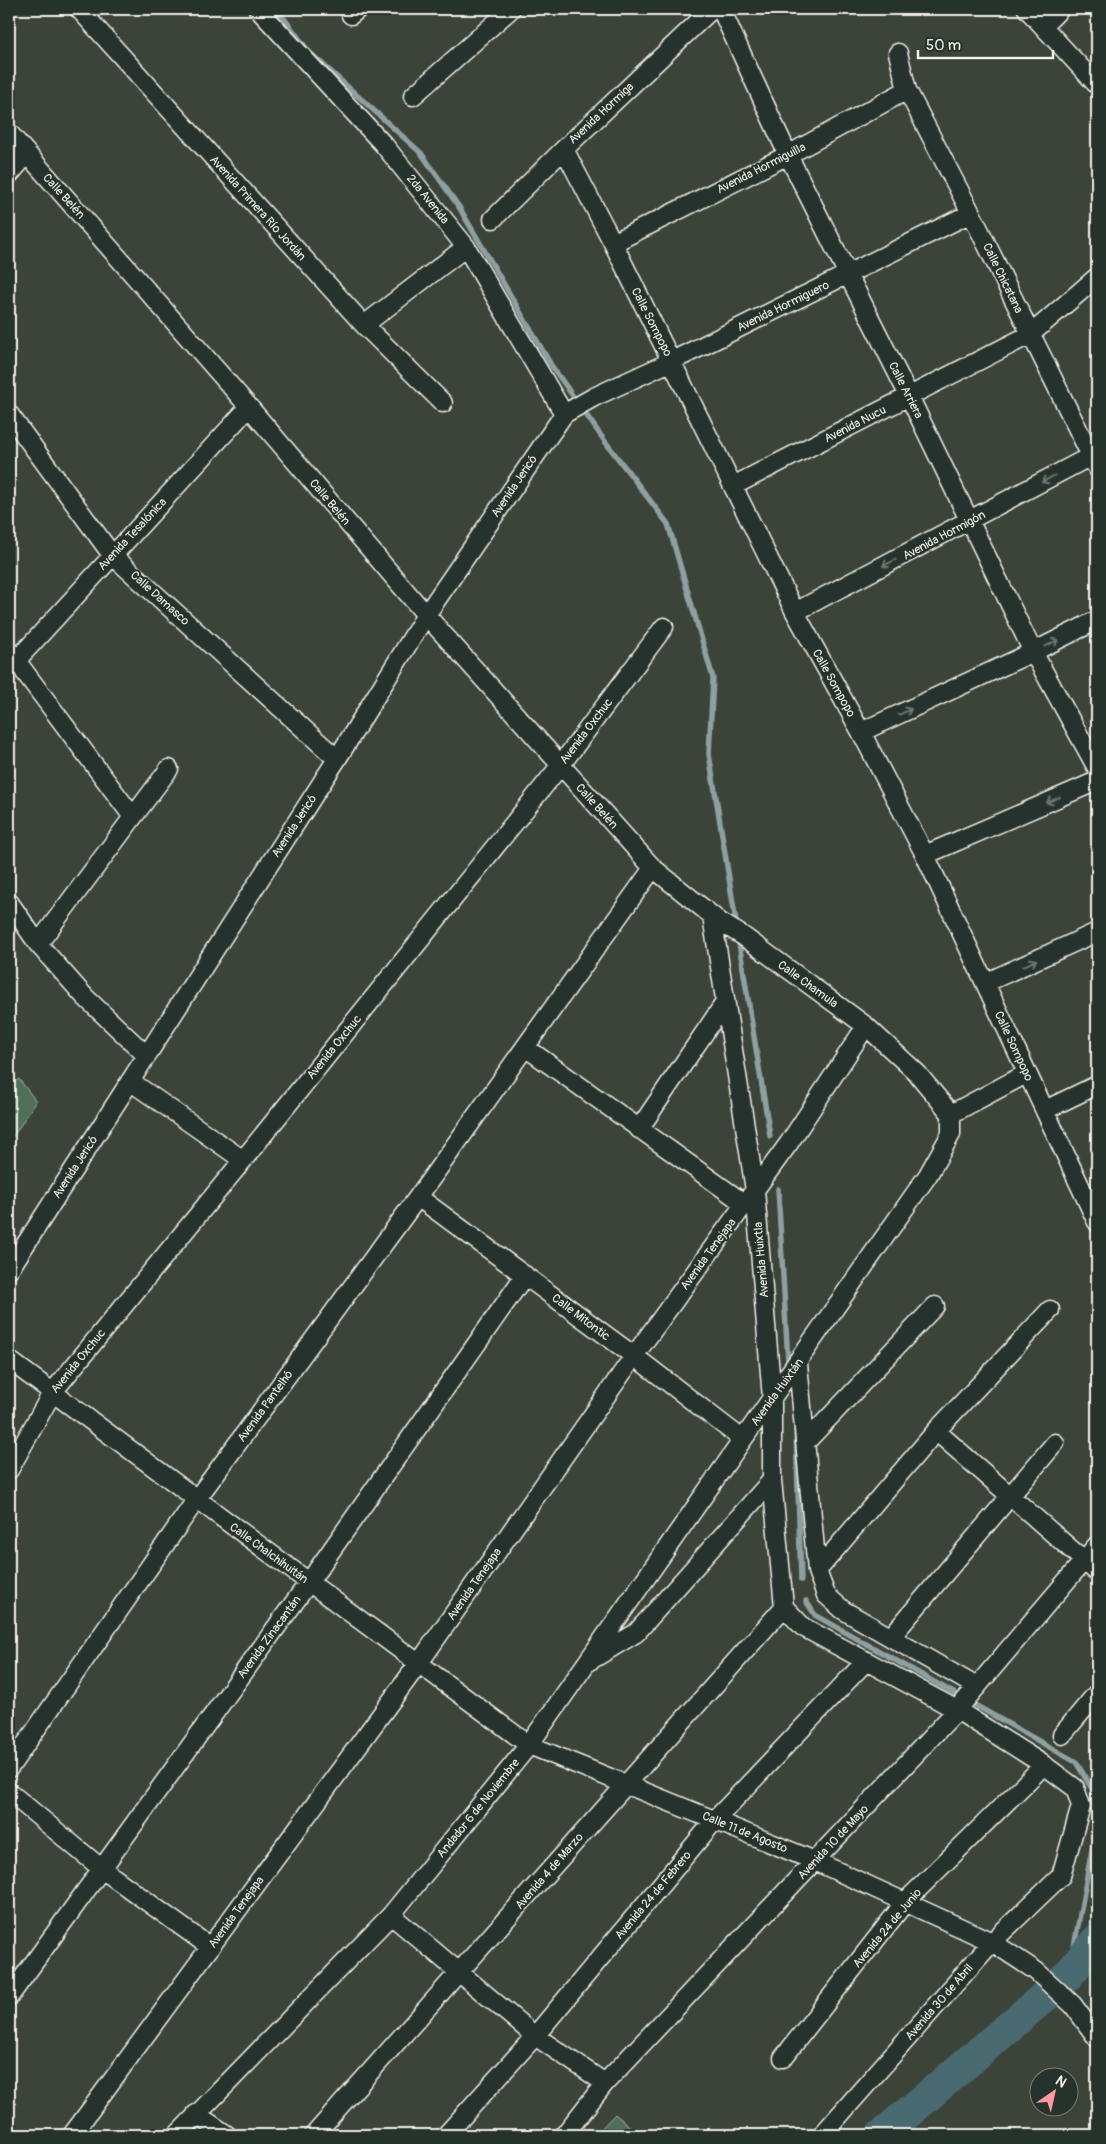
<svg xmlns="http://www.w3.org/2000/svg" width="1106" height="2144" font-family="Pangolin,sans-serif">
<rect width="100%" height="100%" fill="#3c4339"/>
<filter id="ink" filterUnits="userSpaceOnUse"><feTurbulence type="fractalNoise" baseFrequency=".02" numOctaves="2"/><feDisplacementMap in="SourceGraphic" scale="10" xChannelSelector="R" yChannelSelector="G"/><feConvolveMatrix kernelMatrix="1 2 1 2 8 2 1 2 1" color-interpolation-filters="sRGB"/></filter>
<g filter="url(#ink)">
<!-- green -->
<path fill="#507059" stroke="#a2b0a0" d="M19 1079 36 1101 9 1143V1086Z
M615 2114 640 2135H595Z"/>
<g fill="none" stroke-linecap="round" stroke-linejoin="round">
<!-- stream -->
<path stroke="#8ea0a1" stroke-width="5.5" d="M277 9 309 52 421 153 459 207 551 365 604 440 668 524 713 678 709 754 737 928
M738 937 770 1136
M778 1189 788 1362
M796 1430 801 1580
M806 1601 815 1615 1076 1762 1097 1797
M1069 1974 1097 1822"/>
<!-- river -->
<path stroke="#4a6a71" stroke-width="32" d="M882 2135 1051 1991 1069 1974 1097 1940"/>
<!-- minor casing -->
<g stroke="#f4f1e8" stroke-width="21">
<path id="minor" d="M79 9 364 325 443 403
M258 9 384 145 466 247 564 414
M721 9 788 155 909 396 1033 652 1097 768
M1027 9 1097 85
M351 15 358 9
M1043 26 1060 9
M898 53 907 90 971 213 1097 468
M413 96 511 9
M9 133 249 407 426 615 653 868 720 922 743 936 866 1026 917 1073 951 1114
M564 149 613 243 795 612 861 732 925 855 1097 1222
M9 175 27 154
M493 219 564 149 712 9
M613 243 788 155 907 90
M364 325 466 247
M9 414 112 555 337 759
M733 486 1031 334 1097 277
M795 612 1091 456
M9 651 133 817
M16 661 249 407
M861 732 1033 652 1097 620
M925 855 1097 781
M9 902 38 944 85 997 147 1056
M712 916 755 1190 772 1399V1480L784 1607
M38 944 169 769
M985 983 1097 932
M525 1047 745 1204
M130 1081 243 1160
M1045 1110 1097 1085
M951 1114 1026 1074
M639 1129 724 1004
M418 1197 634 1356 742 1439
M9 1270 337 759 426 615 564 414 594 397 672 361 971 213
M9 1360 529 1745 815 1861 992 1942 1036 1971 1073 2005 1097 2038
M798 1364 817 1571 826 1595 843 1610 977 1687
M936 1431 1097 1572
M805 1443 935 1306
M9 1470 52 1393 243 1160 560 766 664 627
M817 1571 936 1431 1050 1310
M784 1607 803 1627 957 1710 1044 1765 1075 1788 1081 1806 1061 1876 992 1942 822 2135
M891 1637 1055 1443
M591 1660 636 1633 772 1480
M1062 1735 1097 1693
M9 1768 196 1500 418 1197 653 868
M9 1792 102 1869 210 1947
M391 1915 535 2036 605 2083
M9 1997 309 1582 525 1275
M783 2058 906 1901 1044 1765
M196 2114 227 2135
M72 2135 419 1663 634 1356 789 1143 866 1026
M177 2135 391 1915 529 1745 928 1175 951 1134V1114
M314 2135 784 1607
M446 2135 535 2036 715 1820 866 1661
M564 2135 605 2083 957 1710 1097 1545"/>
</g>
<!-- minor -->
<use href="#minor" stroke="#26332d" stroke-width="18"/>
</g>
<!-- one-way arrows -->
<defs><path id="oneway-shaft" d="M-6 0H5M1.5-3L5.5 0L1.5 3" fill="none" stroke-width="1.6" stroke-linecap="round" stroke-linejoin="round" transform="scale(1.25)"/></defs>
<g stroke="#6e766e">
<use href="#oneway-shaft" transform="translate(1048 479) rotate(152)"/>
<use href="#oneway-shaft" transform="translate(889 563) rotate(153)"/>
<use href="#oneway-shaft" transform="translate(1052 643) rotate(-27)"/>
<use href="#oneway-shaft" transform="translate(905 712) rotate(-25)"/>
<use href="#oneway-shaft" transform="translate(1053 800) rotate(157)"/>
<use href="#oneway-shaft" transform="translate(1030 963) rotate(-25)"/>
</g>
</g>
<g text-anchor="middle" stroke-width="4" stroke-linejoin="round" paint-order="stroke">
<!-- street labels -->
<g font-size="12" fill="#f4f1e8" stroke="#26332d">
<text transform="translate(601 113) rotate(-43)" y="4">Avenida Hormiga</text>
<text transform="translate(761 168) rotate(-27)" y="4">Avenida Hormiguilla</text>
<text transform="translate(64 196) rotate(48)" y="4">Calle Belén</text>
<text transform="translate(428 199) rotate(51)" y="4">2da Avenida</text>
<text transform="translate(258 208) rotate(48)" y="4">Avenida Primera Río Jordán</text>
<text transform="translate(1003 278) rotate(64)" y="4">Calle Chicatana</text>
<text transform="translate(783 306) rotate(-26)" y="4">Avenida Hormiguero</text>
<text transform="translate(652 322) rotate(63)" y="4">Calle Sompopo</text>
<text transform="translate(906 390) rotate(63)" y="4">Calle Arriera</text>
<text transform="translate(855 424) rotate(-27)" y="4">Avenida Nucu</text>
<text transform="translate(514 486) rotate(-56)" y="4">Avenida Jericó</text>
<text transform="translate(330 502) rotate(50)" y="4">Calle Belén</text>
<text transform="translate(132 534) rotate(-47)" y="4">Avenida Tesalónica</text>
<text transform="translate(944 535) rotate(-28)" y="4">Avenida Hormigón</text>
<text transform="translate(160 598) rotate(42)" y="4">Calle Damasco</text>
<text transform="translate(834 683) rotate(61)" y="4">Calle Sompopo</text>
<text transform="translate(586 731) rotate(-53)" y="4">Avenida Oxchuc</text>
<text transform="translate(597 806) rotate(48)" y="4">Calle Belén</text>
<text transform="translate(294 826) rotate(-57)" y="4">Avenida Jericó</text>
<text transform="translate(808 984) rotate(36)" y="4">Calle Chamula</text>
<text transform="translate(1014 1046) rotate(65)" y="4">Calle Sompopo</text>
<text transform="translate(334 1047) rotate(-51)" y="4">Avenida Oxchuc</text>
<text transform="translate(75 1167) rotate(-57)" y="4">Avenida Jericó</text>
<text transform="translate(708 1254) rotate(-54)" y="4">Avenida Tenejapa</text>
<text transform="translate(761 1260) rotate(-95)" y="4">Avenida Huixtla</text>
<text transform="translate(581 1317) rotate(37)" y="4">Calle Mitontic</text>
<text transform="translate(78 1361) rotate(-51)" y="4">Avenida Oxchuc</text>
<text transform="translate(777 1392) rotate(-54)" y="4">Avenida Huixtán</text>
<text transform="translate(265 1406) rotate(-54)" y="4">Avenida Pantelhó</text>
<text transform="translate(269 1553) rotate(36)" y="4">Calle Chalchihuitán</text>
<text transform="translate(474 1584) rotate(-55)" y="4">Avenida Tenejapa</text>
<text transform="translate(269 1637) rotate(-54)" y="4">Avenida Zinacantán</text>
<text transform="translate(478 1808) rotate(-51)" y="4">Andador 6 de Noviembre</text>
<text transform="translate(745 1832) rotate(22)" y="4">Calle 11 de Agosto</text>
<text transform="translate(833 1842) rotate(-47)" y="4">Avenida 10 de Mayo</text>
<text transform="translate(549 1871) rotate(-49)" y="4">Avenida 4 de Marzo</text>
<text transform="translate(653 1895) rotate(-50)" y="4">Avenida 24 de Febrero</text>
<text transform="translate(236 1912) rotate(-54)" y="4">Avenida Tenejapa</text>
<text transform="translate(887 1928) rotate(-50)" y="4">Avenida 24 de Junio</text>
<text transform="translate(939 2002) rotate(-49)" y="4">Avenida 30 de Abril</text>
</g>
</g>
<!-- margin -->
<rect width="1106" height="2144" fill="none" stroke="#26332d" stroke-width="30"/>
<rect x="15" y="15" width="1076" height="2114" fill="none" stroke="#f4f1e8" stroke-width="2" filter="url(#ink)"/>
<!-- north arrow -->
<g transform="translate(1054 2092) rotate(34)"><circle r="24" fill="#26332d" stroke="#787f78"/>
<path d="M0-4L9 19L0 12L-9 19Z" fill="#ff9aa2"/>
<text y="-8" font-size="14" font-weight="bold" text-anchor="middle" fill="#f4f1e8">N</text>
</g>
<!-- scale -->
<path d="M918 50v8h135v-8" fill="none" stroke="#f4f1e8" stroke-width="2.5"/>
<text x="926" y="50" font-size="15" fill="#f4f1e8" stroke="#26332d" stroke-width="4" paint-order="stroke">50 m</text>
</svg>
